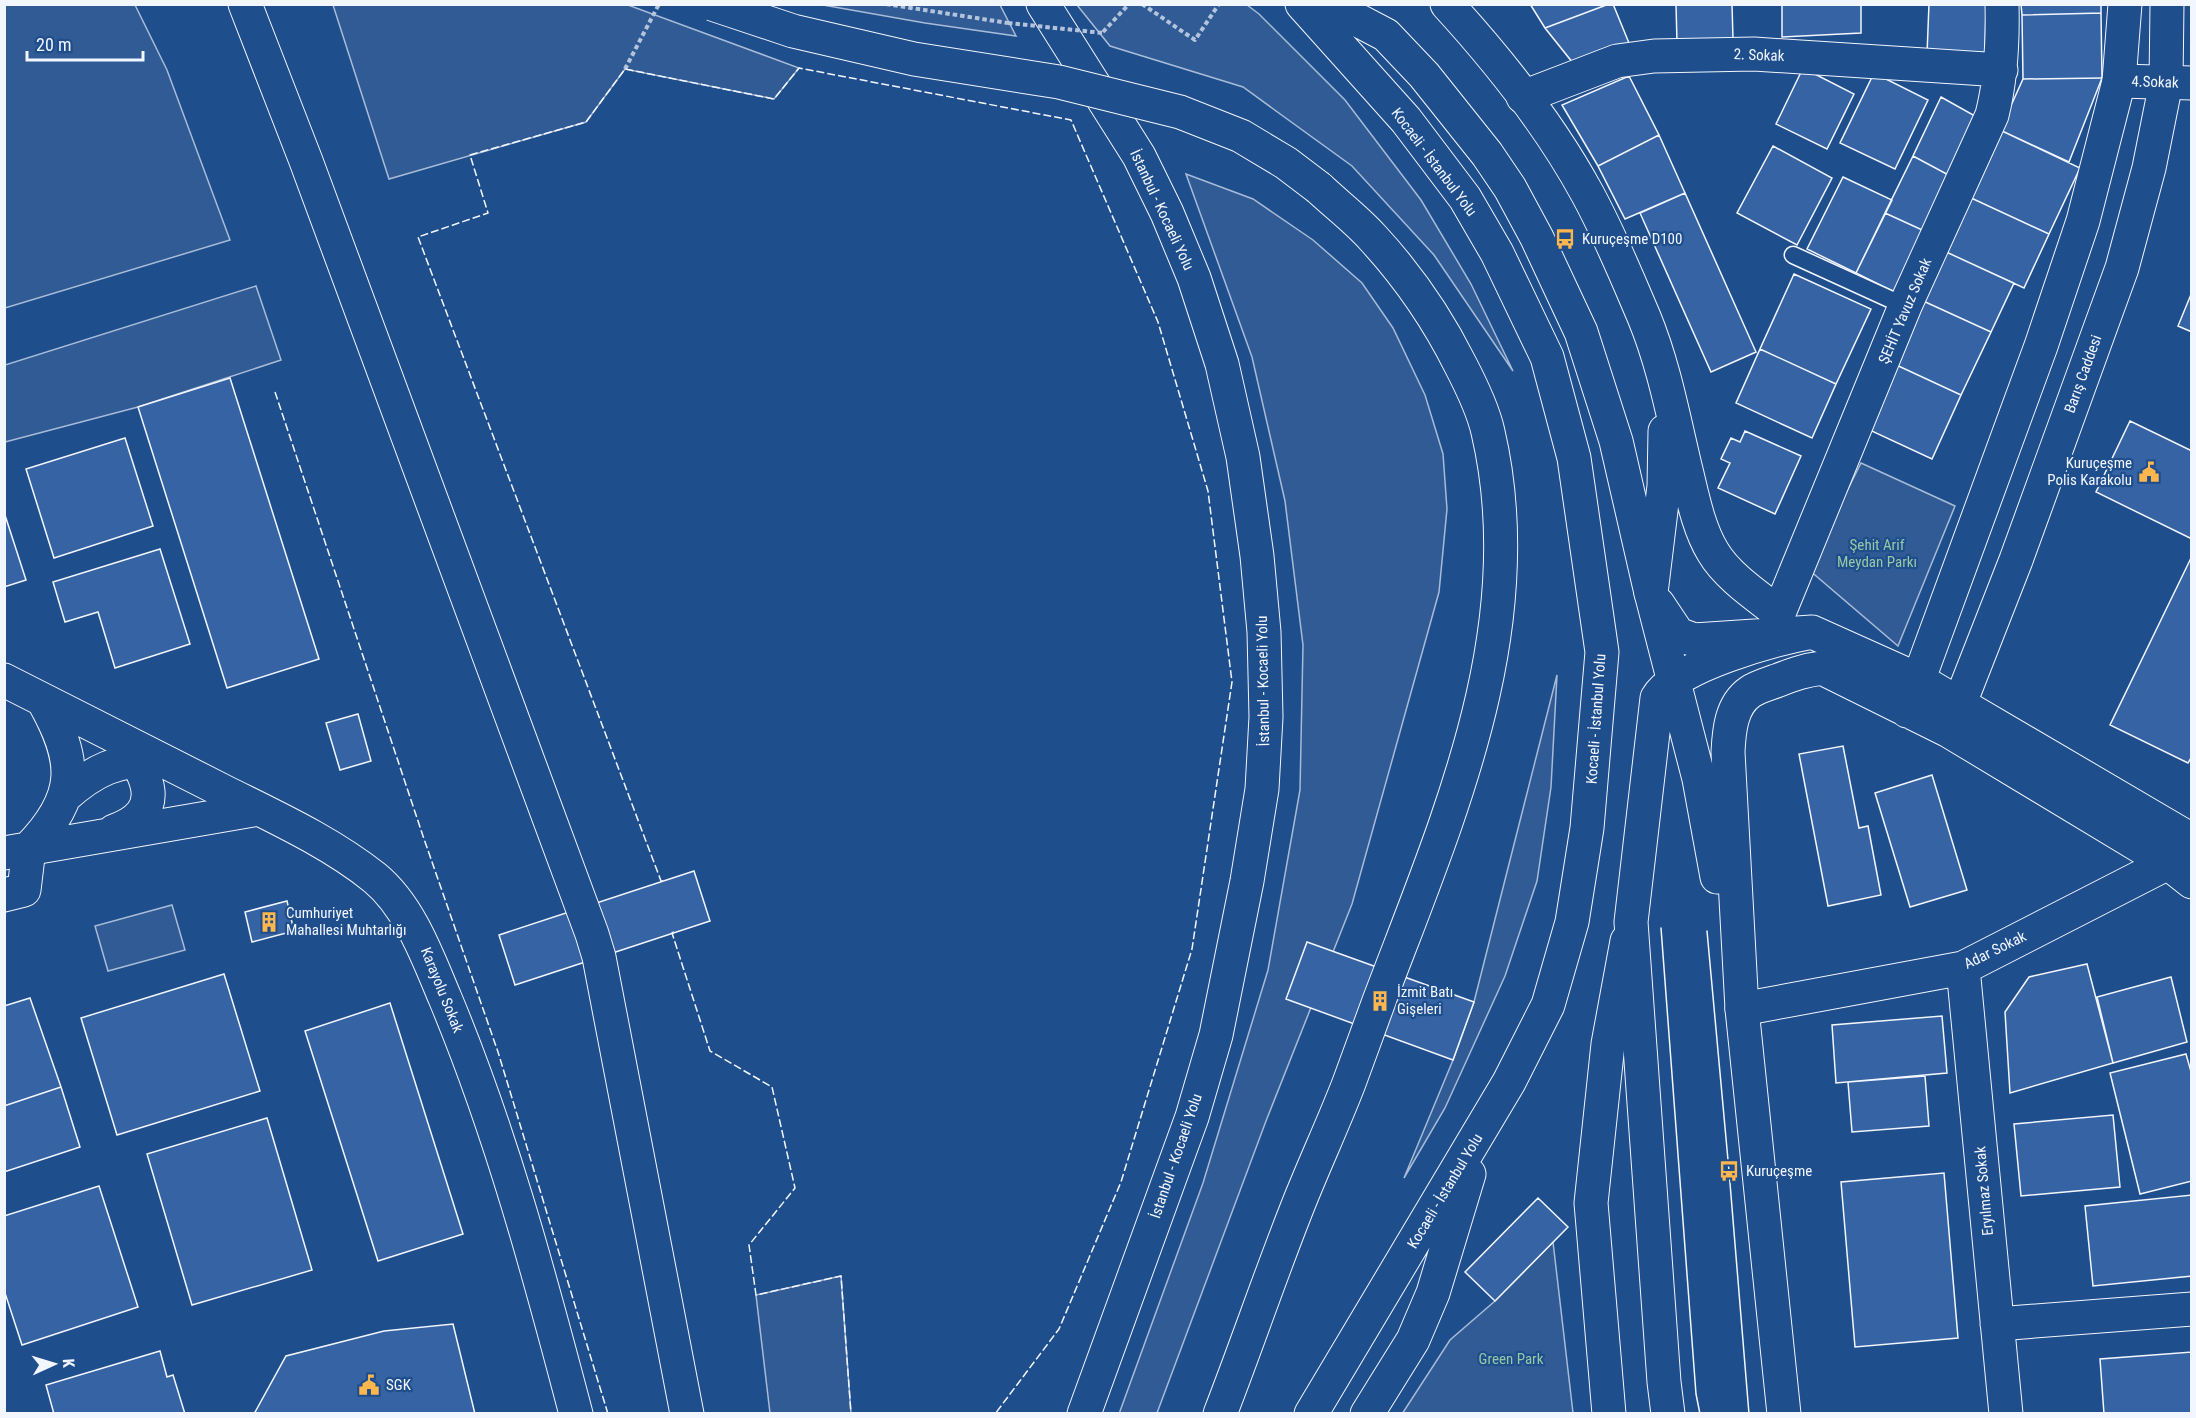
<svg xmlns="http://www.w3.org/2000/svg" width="2196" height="1418" font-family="'Roboto Condensed',sans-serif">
	<rect width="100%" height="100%" fill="#1f4e8c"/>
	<path fill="#305b95" stroke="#a8bbd7" stroke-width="1.5" d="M 4,5 L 135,5 L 167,70 L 230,240 L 5,308 Z
		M 333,5 L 628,5 L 799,68 L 774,99 L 625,69 L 586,122 L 389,179 Z
		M 823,5 L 1000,5 L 1016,36 L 925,23 Z
		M 1077,5 L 1247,5 L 1259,14 L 1345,100 L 1421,200 L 1471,284 L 1513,371 L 1434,255 L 1352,166 L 1243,87 L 1110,46 Z
		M 1186,174 L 1253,199 L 1313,240 L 1362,283 L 1393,328 L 1425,395 L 1443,454 L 1447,509 L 1439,592 L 1352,904 L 1266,1121 L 1157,1413 L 1119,1414 L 1203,1183 L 1268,970 L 1300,790 L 1303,645 L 1285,501 L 1252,357 Z
		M 256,286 L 281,360 L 138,407 L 5,442 L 5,365 Z
		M 1861,463 L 1955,506 L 1898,646 L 1808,569 Z
		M 1557,675 L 1551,787 L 1537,881 L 1505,976 L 1445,1108 L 1404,1178 L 1453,1060 L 1474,1002 Z
		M 172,905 L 185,950 L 108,971 L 95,926 Z
		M 1553,1242 L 1573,1413 L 1402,1414 L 1450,1340 L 1495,1301 Z
		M 841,1276 L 851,1413 L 770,1413 L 756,1295 Z"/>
	<path fill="#3563a3" stroke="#f2f6ff" stroke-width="1.5" d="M 1530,4 L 1609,4 L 1545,28 Z
		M 1609,4 L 1613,4 L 1629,43 L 1573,63 L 1545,28 Z
		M 1676,4 L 1732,4 L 1733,39 L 1677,43 Z
		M 1782,4 L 1861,4 L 1861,33 L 1782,37 Z
		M 1929,4 L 1986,4 L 1985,55 L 1927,54 Z
		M 2021,4 L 2101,4 L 2101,13 L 2022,15 Z
		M 2101,13 L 2102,78 L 2023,79 L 2022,15 Z
		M 1803,68 L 1854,94 L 1827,149 L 1776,124 Z
		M 1874,73 L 1928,100 L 1895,169 L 1840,143 Z
		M 1629,76 L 1659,135 L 1598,166 L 1562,105 Z
		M 2102,78 L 2069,162 L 2000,130 L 2023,79 Z
		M 1941,97 L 1984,121 L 1956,179 L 1913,156 Z
		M 2000,130 L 2080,168 L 2049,234 L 1969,197 Z
		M 1659,135 L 1685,193 L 1625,219 L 1598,166 Z
		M 1773,146 L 1832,178 L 1797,245 L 1737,213 Z
		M 1913,156 L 1956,179 L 1931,234 L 1885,213 Z
		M 1843,177 L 1892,200 L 1856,273 L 1807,249 Z
		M 1685,193 L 1756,352 L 1711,372 L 1640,213 Z
		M 1969,197 L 2049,234 L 2024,288 L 1944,251 Z
		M 1885,213 L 1931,234 L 1902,296 L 1856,273 Z
		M 1944,251 L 2014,283 L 1991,332 L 1921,300 Z
		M 1794,274 L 1871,309 L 1836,384 L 1760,349 Z
		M 2192,292 L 2192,332 L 2178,326 Z
		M 1921,300 L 1991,332 L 1961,395 L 1892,363 Z
		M 1760,349 L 1836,384 L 1812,438 L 1736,403 Z
		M 1892,363 L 1961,395 L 1932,459 L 1863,427 Z
		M 230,378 L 319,659 L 227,688 L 138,407 Z
		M 2130,421 L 2192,451 L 2192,539 L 2096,492 Z
		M 1745,431 L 1801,456 L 1775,514 L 1718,488 L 1730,463 L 1721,459 L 1731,438 L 1740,442 Z
		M 125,438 L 153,526 L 54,558 L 26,469 Z
		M 4,512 L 26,580 L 4,587 Z
		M 160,549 L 190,644 L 115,668 L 98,612 L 65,622 L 53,582 Z
		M 2192,556 L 2192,756 L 2188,763 L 2110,725 Z
		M 358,714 L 371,761 L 340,770 L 326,723 Z
		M 1843,746 L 1859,828 L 1868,826 L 1881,895 L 1828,906 L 1799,754 Z
		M 1932,775 L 1967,890 L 1910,907 L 1875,793 Z
		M 694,871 L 710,921 L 515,985 L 499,935 Z
		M 287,901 L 294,931 L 252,942 L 245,912 Z
		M 1307,942 L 1474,1002 L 1453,1060 L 1286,999 Z
		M 2087,964 L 2113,1063 L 2010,1093 L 2005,1012 L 2029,977 Z
		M 224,974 L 260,1091 L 117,1135 L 81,1018 Z
		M 2171,977 L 2187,1042 L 2113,1063 L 2097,997 Z
		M 30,998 L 61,1087 L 4,1106 L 4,1006 Z
		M 390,1003 L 463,1234 L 378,1261 L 305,1031 Z
		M 1942,1016 L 1947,1073 L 1836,1083 L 1832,1025 Z
		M 2186,1054 L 2192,1075 L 2192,1181 L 2140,1194 L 2110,1073 Z
		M 1925,1076 L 1929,1126 L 1852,1132 L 1848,1082 Z
		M 61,1087 L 80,1147 L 4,1172 L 4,1106 Z
		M 2113,1115 L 2120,1187 L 2021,1196 L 2014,1124 Z
		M 267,1118 L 312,1270 L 192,1305 L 147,1154 Z
		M 1944,1173 L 1958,1338 L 1855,1347 L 1841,1182 Z
		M 99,1186 L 138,1307 L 22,1345 L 4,1290 L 4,1216 Z
		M 2192,1195 L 2192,1276 L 2093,1286 L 2085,1206 Z
		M 1538,1198 L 1568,1227 L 1495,1301 L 1465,1272 Z
		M 453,1324 L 475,1414 L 254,1414 L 286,1356 L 384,1331 Z
		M 160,1351 L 167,1377 L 173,1375 L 185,1414 L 54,1414 L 46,1385 Z
		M 2192,1352 L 2192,1414 L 2104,1414 L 2100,1359 Z"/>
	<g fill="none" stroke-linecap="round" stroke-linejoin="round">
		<g stroke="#f2f6ff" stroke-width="19">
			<path id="service" d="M 1793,255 L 1905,306"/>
		</g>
		<g stroke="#f2f6ff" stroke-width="35">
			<path id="minor" d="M 2119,81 L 2192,83
				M 1523,97 L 1617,61 L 1654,56 L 1754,54 L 2001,70
				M 1779,613 L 1905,306 L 1992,115 C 2001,79 2003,42 2002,4
				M 4,895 L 24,890 L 29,848
				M 1963,968 L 2006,1414
				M 1742,1009 L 1963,968 L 2168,863 L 2180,840
				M 1997,1324 L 2192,1309
				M 1609,1414 L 1591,1203 L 1608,1044 L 1627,941"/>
		</g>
		<g stroke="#f2f6ff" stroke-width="35">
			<path id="secondary" d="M 1447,4 C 1500,62 1550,125 1587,193 C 1609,233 1626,275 1644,317 C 1665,368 1674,421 1687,474 C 1693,499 1699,529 1713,552 C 1727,576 1757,596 1779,613
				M 1665,431 L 1664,486 L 1651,593 L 1699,779 L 1717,877
				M 1658,604 L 1678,634 L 1694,640 L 1812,632 L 1919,680 L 2183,835 L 2192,843
				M 4,680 C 77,717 150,754 223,791 C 275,817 330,842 375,878 C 410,907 428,958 445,998 C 501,1132 539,1273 576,1414
				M 1907,711 L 2041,346 L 2083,221 L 2119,81 L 2125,4
				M 1949,731 L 2016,560 L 2122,268 L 2149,168 L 2166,83 L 2167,4
				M 65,796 C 94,770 118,759 157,760
				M 114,831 C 168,812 148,774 122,740
				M 29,848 C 80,796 77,760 43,700
				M 4,853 L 259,809
				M 1668,1414 L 1664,1382 L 1631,922 L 1657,698 C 1676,665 1776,639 1812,632
				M 1784,1414 L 1742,1009 L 1728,752 C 1729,731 1731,705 1750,692 C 1757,687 1768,684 1776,681 C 1792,675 1805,670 1822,668 L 1949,731 L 2168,863 L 2192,882"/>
		</g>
		<g stroke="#f2f6ff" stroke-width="35">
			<path id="trunk" d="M 1043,4 L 1139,156 L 1167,213 L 1194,278 L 1222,364 L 1243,457 L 1257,556 L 1264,632 L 1266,717 L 1262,789 L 1247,881 L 1216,1035 L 1192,1117 L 1084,1414
				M 1302,4 L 1406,120 L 1465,198 L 1497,253 L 1547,357 L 1574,458 L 1602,652 L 1587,828 L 1572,922 L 1548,1005 L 1509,1082 L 1311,1414
				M 1327,4 L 1386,35 L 1424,75 L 1487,154 L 1510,188 L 1537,238 L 1581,332 L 1616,441 L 1651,593
				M 1367,1414 L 1413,1340 L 1433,1293 L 1469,1174"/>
		</g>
		<g stroke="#f2f6ff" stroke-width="35">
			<path id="motorway" d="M 245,4 L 306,161 L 592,934 L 599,957 L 687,1414
				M 1220,1414 C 1246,1347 1269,1279 1295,1213 C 1312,1169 1332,1127 1349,1083 C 1359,1056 1369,1028 1379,1001 C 1447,821 1534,629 1488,432 C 1483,409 1471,385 1460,364 C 1437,318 1408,276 1373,238 C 1357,220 1337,205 1319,188"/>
		</g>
		<path stroke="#b3c4dc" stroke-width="4" stroke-dasharray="4.5 3" stroke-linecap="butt" d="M 886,4 L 1008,23
			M 1142,4 L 1195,40 L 1219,4
			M 1103,32 L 1129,4
			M 625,69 L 659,4"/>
		<use href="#service" stroke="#1f4e8c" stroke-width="16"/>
		<use href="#minor" stroke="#1f4e8c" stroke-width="33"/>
		<use href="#secondary" stroke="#1f4e8c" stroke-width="33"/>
		<use href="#trunk" stroke="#1f4e8c" stroke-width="33"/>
		<use href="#motorway" stroke="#1f4e8c" stroke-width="33"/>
		<path stroke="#f2f6ff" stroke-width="1.5" d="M 1661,928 L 1696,1394 L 1700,1414
			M 1707,931 L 1729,1171 L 1749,1414"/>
		<g stroke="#f2f6ff" stroke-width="35" stroke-linecap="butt">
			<path id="motorway-bridge" d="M 712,4 L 793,31 L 914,59 L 1059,82 L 1180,112 L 1241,136 L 1286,163 L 1319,188"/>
		</g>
		<path stroke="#b3c4dc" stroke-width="4" stroke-dasharray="4.5 3" stroke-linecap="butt" d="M 1008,23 L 1103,33"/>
		<use href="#motorway-bridge" stroke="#1f4e8c" stroke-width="33"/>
		<path stroke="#f2f6ff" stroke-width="1.5" stroke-dasharray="8 3" stroke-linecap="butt" d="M 275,392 L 423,836 L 498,1052 L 608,1414
			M 663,881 L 661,881 L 418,237 L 488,213 L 470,155 L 586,122 L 625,69 L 774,99 L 799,68 L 1071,120 L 1158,322 L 1208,491 L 1232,682 L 1192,949 L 1121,1182 L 1059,1329 L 995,1414
			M 674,932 L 672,933 L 710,1051 L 772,1087 L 795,1188 L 749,1245 L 756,1295 L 841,1276 L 851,1414"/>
	</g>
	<defs>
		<g id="bus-bare" transform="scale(1.62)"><path d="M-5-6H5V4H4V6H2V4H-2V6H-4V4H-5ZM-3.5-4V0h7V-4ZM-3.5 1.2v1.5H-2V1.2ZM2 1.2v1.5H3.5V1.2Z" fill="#ffb74d" stroke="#1f4e8c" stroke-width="2.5" paint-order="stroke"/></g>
		<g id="civic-bare" transform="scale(1.62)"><path d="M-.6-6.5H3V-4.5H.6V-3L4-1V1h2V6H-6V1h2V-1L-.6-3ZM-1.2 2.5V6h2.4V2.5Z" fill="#ffb74d" stroke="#1f4e8c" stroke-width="2.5" paint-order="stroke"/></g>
		<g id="building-bare" transform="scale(1.62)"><path d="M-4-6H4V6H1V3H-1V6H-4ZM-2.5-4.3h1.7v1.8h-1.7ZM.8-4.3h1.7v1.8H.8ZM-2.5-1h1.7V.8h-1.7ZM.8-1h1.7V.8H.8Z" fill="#ffb74d" stroke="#1f4e8c" stroke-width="2.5" paint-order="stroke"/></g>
	</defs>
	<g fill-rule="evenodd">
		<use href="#bus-bare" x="1565" y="239"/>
		<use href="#civic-bare" x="2149" y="472"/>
		<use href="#building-bare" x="269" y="922"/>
		<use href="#building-bare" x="1380" y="1001"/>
		<use href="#bus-bare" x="1729" y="1171"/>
		<use href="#civic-bare" x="369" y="1385"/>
	</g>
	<g text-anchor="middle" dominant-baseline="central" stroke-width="4.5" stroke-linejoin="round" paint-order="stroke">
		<g font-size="15" fill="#f2f6ff" stroke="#1f4e8c">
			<text transform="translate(1759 55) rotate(2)">2. Sokak</text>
			<text transform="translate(2155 82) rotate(2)">4.Sokak</text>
			<text transform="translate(1434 162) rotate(53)">Kocaeli - İstanbul Yolu</text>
			<text transform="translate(1162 210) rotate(65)">İstanbul - Kocaeli Yolu</text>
			<text transform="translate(1905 311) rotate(-67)">ŞEHİT Yavuz Sokak</text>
			<text transform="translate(2083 374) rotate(-70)">Barış Caddesi</text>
			<text transform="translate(1263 681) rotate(-91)">İstanbul - Kocaeli Yolu</text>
			<text transform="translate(1596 719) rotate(-86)">Kocaeli - İstanbul Yolu</text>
			<text transform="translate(1995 950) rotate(-26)">Adar Sokak</text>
			<text transform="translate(442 990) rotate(68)">Karayolu Sokak</text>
			<text transform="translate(1176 1156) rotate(-71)">İstanbul - Kocaeli Yolu</text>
			<text transform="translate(1445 1191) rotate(-59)">Kocaeli - İstanbul Yolu</text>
			<text transform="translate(1984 1191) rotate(-95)">Eryılmaz Sokak</text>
		</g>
		<g font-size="15" fill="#f2f6ff" stroke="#1f4e8c" text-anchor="start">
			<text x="1582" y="239">Kuruçeşme D100</text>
			<text x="2132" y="463" text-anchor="end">Kuruçeşme<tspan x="2132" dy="17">Polis Karakolu</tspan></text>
			<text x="286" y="913">Cumhuriyet<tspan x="286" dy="17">Mahallesi Muhtarlığı</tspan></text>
			<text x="1397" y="992">İzmit Batı<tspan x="1397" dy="17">Gişeleri</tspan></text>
			<text x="1746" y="1171">Kuruçeşme</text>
			<text x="386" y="1385">SGK</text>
		</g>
		<g font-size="15" fill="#97c8a6" stroke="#1f4e8c">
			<text x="1877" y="545">Şehit Arif<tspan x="1877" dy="17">Meydan Parkı</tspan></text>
			<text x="1511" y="1359">Green Park</text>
		</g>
	</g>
	<rect width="2196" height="1418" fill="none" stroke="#f2f6ff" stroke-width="12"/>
	<g transform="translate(54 1364) rotate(86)" stroke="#1f4e8c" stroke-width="4.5" paint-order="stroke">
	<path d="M0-4.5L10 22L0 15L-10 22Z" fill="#f2f6ff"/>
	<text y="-9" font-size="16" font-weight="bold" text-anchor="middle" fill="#f2f6ff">K</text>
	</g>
	<path d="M27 51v9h116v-9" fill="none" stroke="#f2f6ff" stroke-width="3"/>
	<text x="36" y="51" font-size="18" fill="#f2f6ff" stroke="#1f4e8c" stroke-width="4.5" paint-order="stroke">20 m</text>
</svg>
